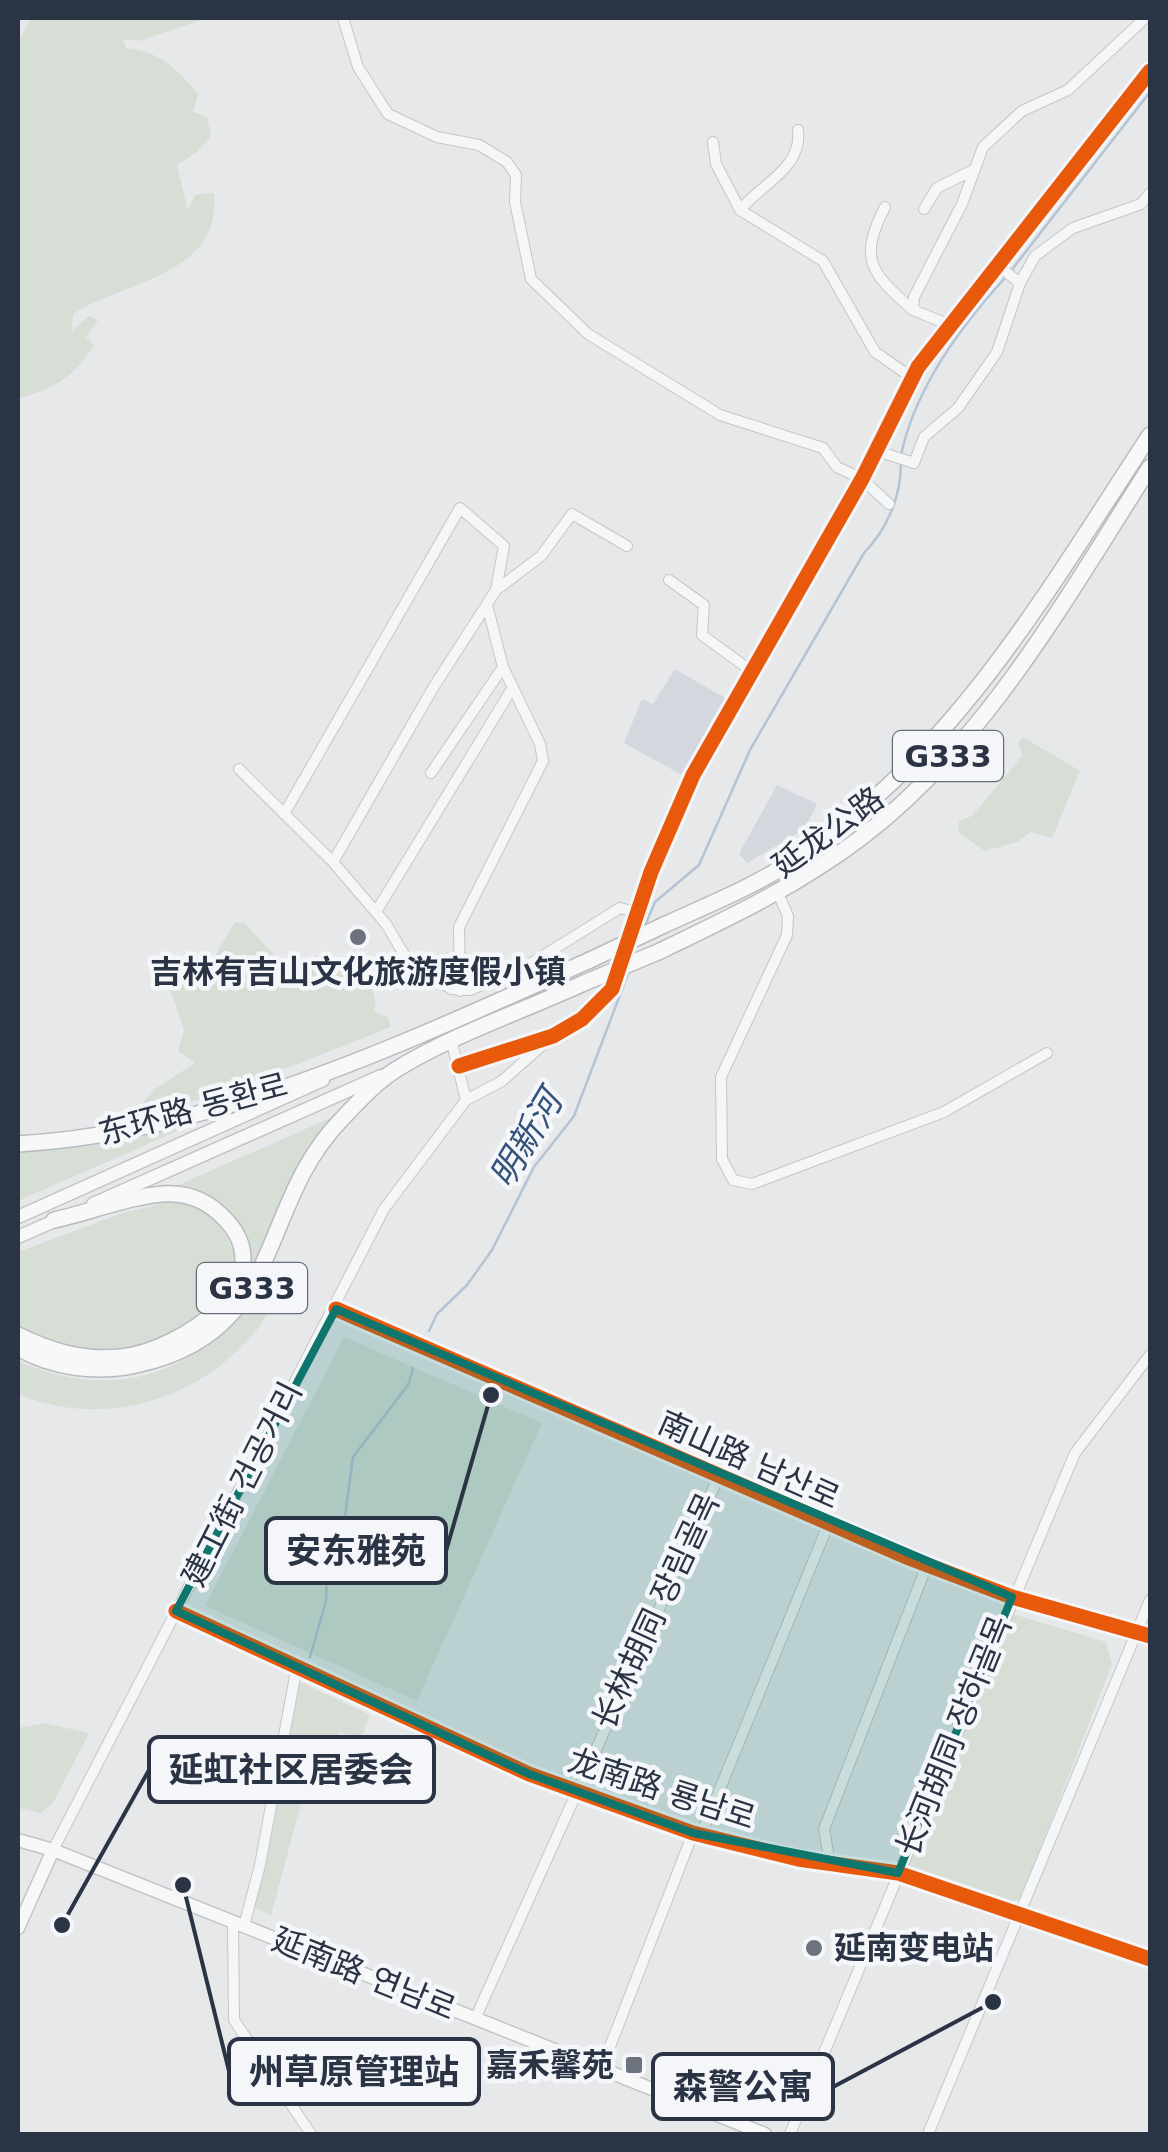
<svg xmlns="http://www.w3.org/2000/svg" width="1168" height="2152" font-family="'DejaVu Sans','Noto Sans SC','Noto Sans KR',sans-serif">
	<rect width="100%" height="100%" fill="#e6e8ea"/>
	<path fill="#d4d7dd" d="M 675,669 L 725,698 L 684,776 L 624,743 L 642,699 L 653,704 Z
		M 777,785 L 817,804 L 805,829 L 747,863 L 739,854 Z"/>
	<path fill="#d6ded6" d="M 31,18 L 208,18 L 138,41 L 123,39 L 126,48 C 160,51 177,69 198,94 L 193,112 L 207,117 L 211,136 L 197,152 L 177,165 L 188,210 L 195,195 L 214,193 C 222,275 127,280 73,314 L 72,331 L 89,316 L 98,320 L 86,337 L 94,345 C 77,375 51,391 18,398 L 18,42 Z
		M 1023,737 L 1080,771 L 1052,838 L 1031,832 L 1017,842 L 985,851 L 958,832 L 959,821 L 972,816 L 1023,755 L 1018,743 Z
		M 235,922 L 244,923 L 283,964 L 303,969 L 315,956 C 341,960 383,979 374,1012 L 387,1016 L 391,1027 L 221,1094 L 129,1117 L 155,1089 L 195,1063 L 178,1051 L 184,1030 L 163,969 L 209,969 L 228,975 L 216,954 Z
		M 236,1110 L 193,1124 L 18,1201 L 18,1151 L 130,1138 Z
		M 335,1116 L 317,1139 L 251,1281 L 245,1280 L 241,1235 L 174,1187 Z
		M 175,1200 L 215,1215 L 235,1253 C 230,1322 147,1359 84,1351 C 62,1349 39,1337 18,1331 L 18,1252 L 120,1214 Z
		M 267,1279 L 273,1284 C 273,1314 260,1328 239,1349 C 181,1406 94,1426 18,1394 L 18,1361 C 121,1406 207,1370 267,1279 Z
		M 344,1337 L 542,1423 L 417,1701 L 205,1606 Z
		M 1013,1614 L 1106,1642 L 1112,1664 L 1021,1898 L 1005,1906 L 911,1873 L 906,1860 Z
		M 298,1681 L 370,1715 L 360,1741 L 340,1732 L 329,1757 L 319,1756 L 312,1763 L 271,1915 L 253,1907 L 268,1854 Z
		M 44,1723 L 89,1733 L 53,1803 L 41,1813 L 18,1808 L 18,1728 Z"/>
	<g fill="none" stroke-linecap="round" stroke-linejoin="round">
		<path stroke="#b4c4d5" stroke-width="2.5" d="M 1010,272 L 1150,92
			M 901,455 C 915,389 960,327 1005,278
			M 644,928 L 655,902 L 699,865 L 750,750 L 864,553 C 888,528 901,496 901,463
			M 429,1331 L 437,1314 L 467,1285 L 492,1250 L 534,1167 L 574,1116 L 628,974
			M 310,1657 L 326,1601 L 327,1570 L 344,1524 L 353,1457 L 408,1385 L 413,1368"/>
		<g stroke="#c4c6c8" stroke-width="12">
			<path id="minor" d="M 343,18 L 358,67 L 388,114 L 437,137 L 479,145 L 507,162 L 516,175 L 515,202 L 531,279 L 588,334 L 720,415 L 823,448 L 837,467 L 862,479 L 889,504
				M 713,142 L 716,164 L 740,210 L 823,261 L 875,352 L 911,377
				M 885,207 C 858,260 871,273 913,310
				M 924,209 L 937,188 L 973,170
				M 740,210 C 760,185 803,168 798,130
				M 997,265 L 1020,283
				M 950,325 L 913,310 L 914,297 L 962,204 L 983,147 L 1022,111 L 1068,90 L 1143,20
				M 874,450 L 914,463 L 924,437 L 958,408 L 997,352 L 1020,283 L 1035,256 L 1073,228 L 1141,204 L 1150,193
				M 669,580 L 704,605 L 702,635 L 750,670
				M 239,769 L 333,862 L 386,924 L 405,956 L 451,989 L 470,990 L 525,967 L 620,908 L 636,912
				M 431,773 L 503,667
				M 284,814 L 460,508 L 504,546 L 496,590
				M 333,862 L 433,688 L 496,590 L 541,556 L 572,514 L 627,546
				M 778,893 L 788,916 L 787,935 L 721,1077 L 722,1159 L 733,1180 L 752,1184 L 944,1112 L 1047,1053
				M 376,912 L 513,687
				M 460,991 L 459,927 L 543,761 L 540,744 L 503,667 L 487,605
				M 452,1043 L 466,1100
				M 459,1066 L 553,1036 L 582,1019 L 612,989 L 651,872 L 693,775 L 862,479 L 918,367 L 1150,71
				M 336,1309 L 909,1558 L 1012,1597 L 1150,1636
				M 176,1611 L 529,1774 L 693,1833 L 798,1859 L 898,1873 L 1150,1959
				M 701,1835 L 828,1525
				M 53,1850 L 384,1209 L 466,1100 L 502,1081 L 547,1041
				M 830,1864 L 824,1829 L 927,1565
				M 233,1921 L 234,2020 L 311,2134
				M 244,1926 L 260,1865 L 297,1666
				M 475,2019 L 718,1478
				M 602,2067 L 693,1833
				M 790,2134 L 1075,1453 L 1150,1355
				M 928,2134 L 1150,1600"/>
		</g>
		<g stroke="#c2c5c8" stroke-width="15">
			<path id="major" d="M 93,1204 L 381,1076
				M 18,1217 L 323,1080
				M 18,1237 L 61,1218
				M 18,1840 L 53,1850 L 765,2134
				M 18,1928 L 53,1850"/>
		</g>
		<g stroke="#b8bbbf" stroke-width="18">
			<path id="highway" d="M 664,925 C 710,904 757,885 799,857 C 956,753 1049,588 1150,435
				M 658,952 C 729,918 799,885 862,837 C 987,742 1067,596 1150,467
				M 18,1144 C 220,1132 406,1042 588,961
				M 18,1335 C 51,1351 83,1361 121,1357 C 179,1351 289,1280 222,1216 C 209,1203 193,1195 174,1194 C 141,1192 88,1213 54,1220
				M 18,1348 C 53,1368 96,1374 136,1365 C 287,1333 256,1207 341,1120 C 357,1103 377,1081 397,1069 C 454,1034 523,1011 584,983"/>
		</g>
		<use href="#minor" stroke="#f5f6f7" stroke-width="10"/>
		<use href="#major" stroke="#f8f8f8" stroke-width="12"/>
		<use href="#highway" stroke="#f8f8f8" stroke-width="15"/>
		<g stroke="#b8bbbf" stroke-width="18" stroke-linecap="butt">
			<path id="highway-bridge" d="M 588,961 L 664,925
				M 584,983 L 658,952"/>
		</g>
		<use href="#highway-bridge" stroke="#f8f8f8" stroke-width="15"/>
		<g stroke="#f4f6f9" stroke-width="21">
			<path id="cycleway" d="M 459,1066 L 553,1036 L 582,1019 L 612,989 L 651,872 L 693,775 L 862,479 L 918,367 L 1150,71
				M 336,1309 L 909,1558 L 1012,1597 L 1150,1636
				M 176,1611 L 529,1774 L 693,1833 L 798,1859 L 898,1873 L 1150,1959"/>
		</g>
		<use href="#cycleway" stroke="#e8590c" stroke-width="15"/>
	</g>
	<path fill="#0f766e" fill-opacity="0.2" stroke="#0f766e" stroke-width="8" stroke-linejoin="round" d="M 336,1309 L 1012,1597 L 898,1873 L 693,1833 L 529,1774 L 176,1611 Z"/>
	<g fill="#6c737f" stroke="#f4f6f9" stroke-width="4">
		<circle cx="358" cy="937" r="10"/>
		<circle cx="814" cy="1948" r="10"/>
		<rect x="624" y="2055" width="20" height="20" rx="5"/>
	</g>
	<g text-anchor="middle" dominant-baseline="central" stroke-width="9" stroke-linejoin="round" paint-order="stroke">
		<g fill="#f4f6f9" stroke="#676e7b" stroke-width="2.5">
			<rect x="893" y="731" width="110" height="50" rx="8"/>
			<rect x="197" y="1263" width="110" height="50" rx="8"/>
		</g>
		<g font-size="30" font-weight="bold" fill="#2b3445">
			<text x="948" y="756">G333</text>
			<text x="252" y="1288">G333</text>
		</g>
		<g font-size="32" fill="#2b3445" stroke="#f4f6f9">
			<text transform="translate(828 832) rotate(-36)">延龙公路</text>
			<text transform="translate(193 1109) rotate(-15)">东环路 동환로</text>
			<text transform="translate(749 1460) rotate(24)">南山路 남산로</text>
			<text transform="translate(242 1484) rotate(-63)">建工街 건공거리</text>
			<text transform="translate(656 1611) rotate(-65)">长林胡同 장림골목</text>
			<text transform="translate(954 1736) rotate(-68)">长河胡同 장하골목</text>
			<text transform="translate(662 1789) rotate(18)">龙南路 룡남로</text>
			<text transform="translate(364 1974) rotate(22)">延南路 연남로</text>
		</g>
		<g font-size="32" font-weight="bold" fill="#2b3445" stroke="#f4f6f9">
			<text x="358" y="972">吉林有吉山文化旅游度假小镇</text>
			<text x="834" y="1948" text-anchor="start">延南变电站</text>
			<text x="614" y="2065" text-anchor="end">嘉禾馨苑</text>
		</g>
		<g font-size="35" font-style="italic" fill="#34527a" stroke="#f4f6f9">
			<text transform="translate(526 1139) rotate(-59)">明新河</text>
		</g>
	</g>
	<path fill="none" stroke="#2b3445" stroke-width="4" d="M491 1395L446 1551M62 1925L149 1770M183 1885L229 2071M993 2002L833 2087"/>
	<g fill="#2b3445" stroke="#f4f6f9" stroke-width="4">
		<circle cx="491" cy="1395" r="10"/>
		<circle cx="62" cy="1925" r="10"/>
		<circle cx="183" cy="1885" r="10"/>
		<circle cx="993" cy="2002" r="10"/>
	</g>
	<g fill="#f4f6f9" stroke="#2b3445" stroke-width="4">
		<rect x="266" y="1518" width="180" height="65" rx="10"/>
		<rect x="149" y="1737" width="285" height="65" rx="10"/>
		<rect x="229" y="2039" width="250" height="65" rx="10"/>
		<rect x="653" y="2054" width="180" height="65" rx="10"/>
	</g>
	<g font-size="35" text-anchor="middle" font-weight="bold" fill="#2b3445">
		<text x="356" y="1563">安东雅苑</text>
		<text x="291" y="1782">延虹社区居委会</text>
		<text x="354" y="2084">州草原管理站</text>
		<text x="743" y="2099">森警公寓</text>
	</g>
	<rect width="1168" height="2152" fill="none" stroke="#2b3445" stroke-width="40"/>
</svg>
